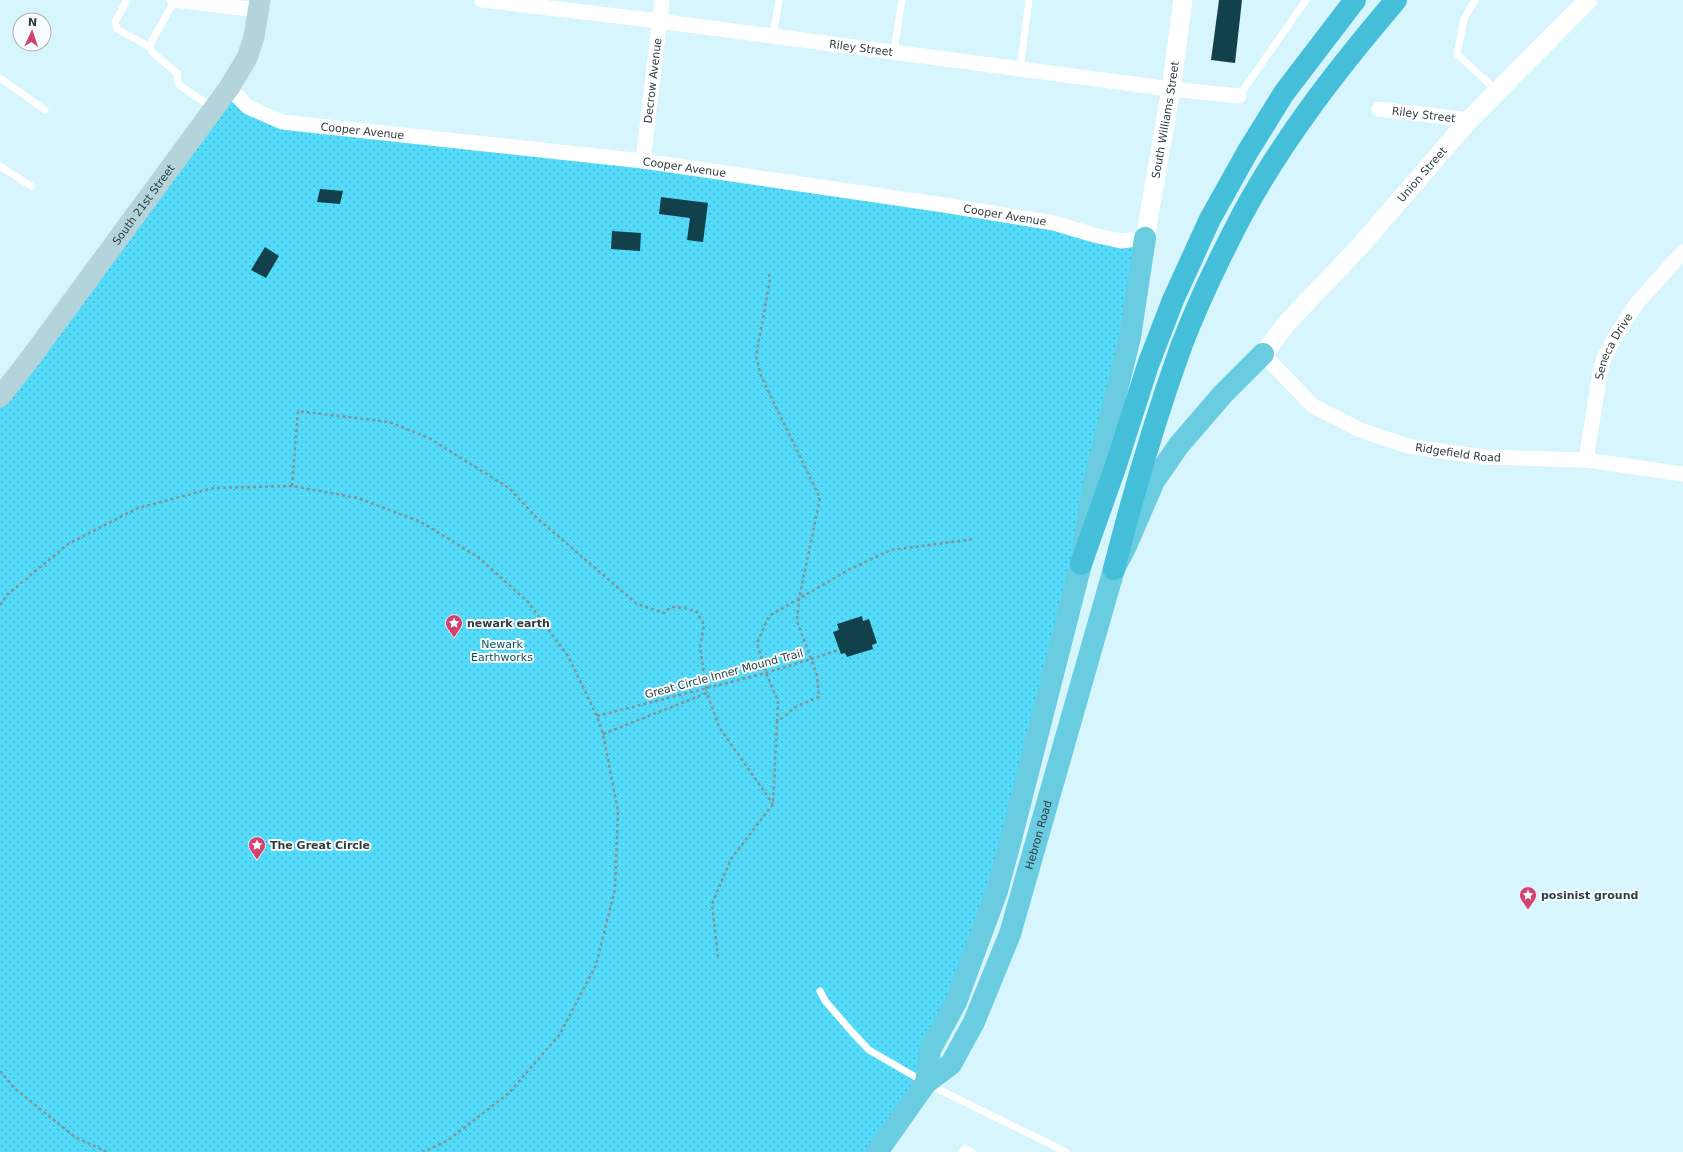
<svg xmlns="http://www.w3.org/2000/svg" width="1683" height="1152" font-family="'DejaVu Sans',sans-serif">
	<defs>
		<pattern id="grass-dots" width="8" height="8" patternUnits="userSpaceOnUse"><rect width="8" height="8" fill="#54dbf9"/><path d="M2 2h.1M6 6h.1" fill="none" stroke="#46b3cb" stroke-width="1.8" stroke-linecap="round"/></pattern>
	</defs>
	<rect width="100%" height="100%" fill="#d6f5fc"/>
	<path fill="url(#grass-dots)" d="M 229,88 L 263,113 L 643,161 L 1145,238 L 997,891 L 926,1083 L 877,1152 L 0,1152 L 0,399 Z"/>
	<path fill="#13414b" d="M 1219,0 L 1242,0 L 1235,63 L 1211,60 Z
		M 320,189 L 343,191 L 340,204 L 317,202 Z
		M 661,197 L 708,203 L 703,242 L 687,240 L 690,218 L 659,214 Z
		M 612,231 L 641,233 L 640,251 L 611,249 Z
		M 265,247 L 279,256 L 266,278 L 251,270 Z
		M 862,616 L 863,621 L 869,619 L 877,643 L 872,645 L 873,649 L 847,657 L 845,653 L 841,654 L 833,632 L 839,630 L 837,624 Z"/>
	<g fill="none" stroke-linecap="round" stroke-linejoin="round">
		<path stroke="#7f9499" stroke-width="2.5" stroke-dasharray="3 3" stroke-linecap="butt" d="M 292,486 L 298,411 L 389,422 L 429,438 L 509,488 L 537,518 L 637,604 L 664,613 L 671,607 L 685,608 L 697,612 L 704,625 L 700,647 L 707,693
			M 0,605 L 8,594 L 68,544 L 138,508 L 214,488 L 292,486 L 358,498 L 421,522 L 478,557 L 528,602 L 568,656 L 597,716 L 603,734 L 618,811 L 615,889 L 596,965 L 560,1034 L 509,1093 L 447,1141 L 423,1152
			M 597,716 L 766,673 L 811,659 L 797,621 L 799,599 L 820,498 L 761,376 L 756,356 L 770,280 L 769,274
			M 777,722 L 778,701 L 766,673 L 757,643 L 769,616 L 850,569 L 891,550 L 975,539
			M 603,734 L 707,693 L 719,727 L 773,804
			M 718,957 L 712,904 L 731,859 L 773,804 L 777,722 L 797,706 L 819,697 L 817,675 L 811,659 L 839,650
			M 0,1071 L 14,1088 L 75,1137 L 107,1152"/>
		<path stroke="#fff" stroke-width="7" d="M 127,0 L 115,22 L 117,29 L 150,47
			M 175,0 L 152,41 L 150,47 L 153,53 L 178,74 L 177,80 L 179,85 L 212,107
			M 1475,0 L 1464,19 L 1457,54 L 1497,91
			M 773,36 L 779,0
			M 894,51 L 902,0
			M 1020,69 L 1029,0
			M 0,78 L 45,110
			M 1239,96 L 1306,0
			M 0,166 L 31,186
			M 820,991 L 826,1002 L 852,1032 L 869,1050 L 926,1083 L 1066,1152
			M 962,1152 L 965,1148 L 972,1152"/>
		<g stroke="#fff" stroke-width="15">
			<path d="M 174,0 L 258,10"/>
			<path id="s1" d="M 482,0 L 659,21 L 1171,89 L 1239,96"/>
			<path id="s2" d="M 229,88 L 248,107 L 282,122 L 643,161 L 944,205 L 1054,223 L 1094,235 L 1121,241 L 1145,238"/>
			<path id="s3" d="M 1379,109 L 1469,120"/>
			<path id="s4" d="M 643,161 L 662,0"/>
			<path id="s5" d="M 1263,354 L 1313,406 L 1360,430 L 1408,446 L 1483,457 L 1586,460 L 1683,474"/>
			<path id="s6" d="M 1586,460 L 1600,373 L 1604,358 L 1616,335 L 1637,303 L 1683,252"/>
		</g>
		<g stroke="#fff" stroke-width="19">
			<path id="s7" d="M 1145,238 L 1171,89 L 1183,0"/>
			<path id="s8" d="M 1263,354 L 1287,323 L 1361,245 L 1469,120 L 1588,0"/>
		</g>
		<path stroke="#b3d4db" stroke-width="21" id="s9" d="M 0,397 L 26,364 L 229,88 L 247,58 L 254,37 L 260,0"/>
		<g stroke="#6acce0" stroke-width="22">
			<path d="M 926,1083 L 930,1050 L 956,1002 L 997,891 L 1011,839 L 1081,564 L 1093,486 L 1130,337 L 1145,238"/>
			<path id="s10" d="M 877,1152 L 926,1083 L 951,1064 L 974,1022 L 1010,934 L 1114,569 L 1126,546 L 1154,481 L 1179,445 L 1223,394 L 1263,354"/>
		</g>
		<path stroke="#45bfd9" stroke-width="22" d="M 1081,564 L 1116,465 L 1148,365 L 1173,300 L 1210,219 L 1248,151 L 1284,93 L 1355,0
			M 1114,569 C 1133,494 1155,419 1181,347 C 1198,302 1220,257 1242,215 C 1284,137 1339,67 1396,0"/>
	</g>
	<defs>
		<g id="sight-pin" transform="scale(0.9)"><path d="M0 17L-7.5 6A9.5 9.5 0 1 1 7.5 6Z" fill="#d04371" stroke="#f7fdfe"/><path d="M0-6L1.8-2.2L6-1.7L2.9 1.2L3.7 5.4L0 3.3L-3.7 5.4L-2.9 1.2L-6-1.7L-1.8-2.2Z" fill="#fff"/></g>
	</defs>
	<g fill-rule="evenodd">
		<use href="#sight-pin" x="454" y="623"/>
		<use href="#sight-pin" x="257" y="845"/>
		<use href="#sight-pin" x="1528" y="895"/>
	</g>
	<g text-anchor="middle" dominant-baseline="central" stroke-width="4" stroke-linejoin="round" paint-order="stroke">
		<g font-size="11" fill="#303c3f" stroke="#f7fdfe">
			<text stroke="none"><textPath href="#s1" startOffset="382">Riley Street</textPath></text>
			<text stroke="none"><textPath href="#s4" startOffset="81">Decrow Avenue</textPath></text>
			<text stroke="none"><textPath href="#s3" startOffset="45">Riley Street</textPath></text>
			<text stroke="none"><textPath href="#s7" startOffset="120">South Williams Street</textPath></text>
			<text stroke="none"><textPath href="#s2" startOffset="145">Cooper Avenue</textPath></text>
			<text stroke="none"><textPath href="#s2" startOffset="469">Cooper Avenue</textPath></text>
			<text stroke="none"><textPath href="#s8" startOffset="240">Union Street</textPath></text>
			<text stroke="none"><textPath href="#s9" startOffset="240">South 21st Street</textPath></text>
			<text stroke="none"><textPath href="#s2" startOffset="793">Cooper Avenue</textPath></text>
			<text stroke="none"><textPath href="#s6" startOffset="118">Seneca Drive</textPath></text>
			<text stroke="none"><textPath href="#s5" startOffset="226">Ridgefield Road</textPath></text>
			<text transform="translate(724 674) rotate(-15)">Great Circle Inner Mound Trail</text>
			<text stroke="none"><textPath href="#s10" startOffset="362">Hebron Road</textPath></text>
		</g>
		<g font-size="11" font-weight="bold" fill="#303c3f" stroke="#f7fdfe" text-anchor="start">
			<text x="467" y="623">newark earth</text>
			<text x="270" y="845">The Great Circle</text>
			<text x="1541" y="895">posinist ground</text>
		</g>
		<g font-size="11" fill="#14525f" stroke="#f7fdfe">
			<text x="502" y="644">Newark<tspan x="502" dy="13">Earthworks</tspan></text>
		</g>
	</g>
	<g transform="translate(32 32) rotate(3)"><circle r="19" fill="#f7fdfe" stroke="#a7b0b2"/>
	<path d="M0-3L7 15L0 10L-7 15Z" fill="#d04371"/>
	<text y="-6" font-size="11" font-weight="bold" text-anchor="middle" fill="#303c3f">N</text>
	</g>
</svg>
